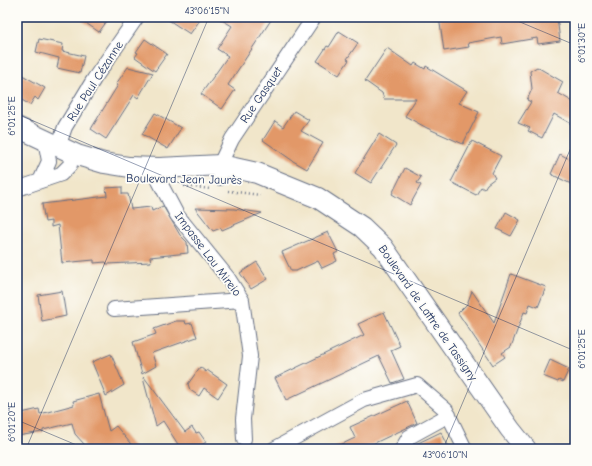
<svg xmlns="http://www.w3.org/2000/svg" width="592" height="466" font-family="'Comic Neue',sans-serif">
	<rect width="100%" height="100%" fill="#fdfcf7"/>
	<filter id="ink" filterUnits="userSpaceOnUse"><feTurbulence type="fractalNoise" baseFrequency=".025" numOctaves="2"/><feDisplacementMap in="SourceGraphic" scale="8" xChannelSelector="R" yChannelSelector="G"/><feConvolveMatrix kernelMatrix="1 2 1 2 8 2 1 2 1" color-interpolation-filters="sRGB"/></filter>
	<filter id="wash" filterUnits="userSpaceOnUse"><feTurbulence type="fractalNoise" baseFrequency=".012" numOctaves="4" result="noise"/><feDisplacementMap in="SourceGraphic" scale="16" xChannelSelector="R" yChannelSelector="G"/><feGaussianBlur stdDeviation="0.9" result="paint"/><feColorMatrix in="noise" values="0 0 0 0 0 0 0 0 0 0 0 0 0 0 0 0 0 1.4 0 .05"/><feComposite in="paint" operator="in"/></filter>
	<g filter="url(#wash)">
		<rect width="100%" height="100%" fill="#f1e6ca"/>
		<g id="blocks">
			<path fill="#e29868" d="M 77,17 L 110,17 L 99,32 Z
				M 164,17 L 202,17 L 190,34 Z
				M 217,17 L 273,17 L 228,85 L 235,90 L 222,109 L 201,94 L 228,56 L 217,49 L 232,26 Z
				M 439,17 L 557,17 L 560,41 L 538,44 L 537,38 L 502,44 L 501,37 L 468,43 L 469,47 L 444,51 Z
				M 339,31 L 358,43 L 347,59 L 349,60 L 339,75 L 317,61 L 327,46 L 329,47 Z
				M 39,39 L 63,44 L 62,51 L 84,56 L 80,73 L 57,68 L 59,58 L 36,52 Z
				M 145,39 L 167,54 L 155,71 L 135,57 L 138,53 L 136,52 Z
				M 387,48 L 413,66 L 415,63 L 425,69 L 426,66 L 467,91 L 459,103 L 479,112 L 463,144 L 427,128 L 405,116 L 416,99 L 384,99 L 382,93 L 365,81 Z
				M 128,67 L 153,73 L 138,98 L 134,95 L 106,139 L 91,129 L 118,85 L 116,84 Z
				M 537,67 L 563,82 L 558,93 L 575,103 L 575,126 L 554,114 L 542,138 L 528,131 L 530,128 L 518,123 L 531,102 L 527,100 L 532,89 L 530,71 Z
				M 17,72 L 45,88 L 38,100 L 35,97 L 30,105 L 17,97 Z
				M 294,111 L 309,120 L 301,131 L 323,143 L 307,169 L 293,161 L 263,140 L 275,121 L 283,127 Z
				M 155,113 L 181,128 L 168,149 L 142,134 Z
				M 379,134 L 396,145 L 371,183 L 355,173 Z
				M 472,141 L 501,156 L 492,173 L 495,178 L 487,184 L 484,189 L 481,187 L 476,195 L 451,182 Z
				M 560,154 L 575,162 L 575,186 L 551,174 Z
				M 405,168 L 421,177 L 417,183 L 421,185 L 410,205 L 392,194 Z
				M 122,187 L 122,194 L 128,194 L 131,209 L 151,207 L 152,211 L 163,206 L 180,235 L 187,242 L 188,253 L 150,257 L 151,262 L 107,264 L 106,262 L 94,263 L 94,260 L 62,263 L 58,225 L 51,227 L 51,221 L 45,222 L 42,204 L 107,196 L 106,188 Z
				M 195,208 L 234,209 L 262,213 L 222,230 L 221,228 L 213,231 Z
				M 506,212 L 520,220 L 511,236 L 497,229 Z
				M 328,232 L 338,252 L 334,254 L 337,261 L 322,268 L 318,261 L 296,271 L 291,271 L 282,252 Z
				M 257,262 L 268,279 L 251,289 L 240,273 Z
				M 511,274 L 546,287 L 538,307 L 530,304 L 527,313 L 524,312 L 511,347 L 502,353 L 505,357 L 493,365 L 458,313 L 467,304 L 472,291 L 494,323 Z
				M 62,291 L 66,316 L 42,321 L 38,295 Z
				M 384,312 L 400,346 L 391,350 L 404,379 L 392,383 L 379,356 L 286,400 L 275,378 L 364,335 L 358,324 Z
				M 176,321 L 185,321 L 186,324 L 192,323 L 197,337 L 152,353 L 156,366 L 142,374 L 133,342 L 156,334 L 154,329 Z
				M 111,354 L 124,385 L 106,396 L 92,362 Z
				M 550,360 L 569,369 L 563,382 L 559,380 L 558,382 L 543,376 Z
				M 200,367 L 206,372 L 207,370 L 227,384 L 218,398 L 204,388 L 199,396 L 190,390 L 188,384 Z
				M 144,377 L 185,432 L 192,427 L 196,433 L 199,432 L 206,442 L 196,449 L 181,449 L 163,421 L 156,426 L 143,378 Z
				M 99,394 L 109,431 L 116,426 L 135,449 L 85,449 L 84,444 L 75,434 L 72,423 L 43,430 L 43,432 L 17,436 L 17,414 L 39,409 L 40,414 L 74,405 L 73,401 Z
				M 407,401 L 417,423 L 362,449 L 332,449 L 355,438 L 350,427 Z
				M 441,432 L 450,449 L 412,449 L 414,445 Z"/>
		</g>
	</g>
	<g filter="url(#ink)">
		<use href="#blocks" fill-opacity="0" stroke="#666f84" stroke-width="1"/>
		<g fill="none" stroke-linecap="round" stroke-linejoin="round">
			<g stroke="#666f84" stroke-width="16">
				<path id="street" d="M 58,147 L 65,127 L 94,79 L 137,17
					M 159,168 L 158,179 L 177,215 L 228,278 L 242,300 L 250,356 L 243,419 L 244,439
					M 220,178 L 222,160 L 232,139 L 314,17
					M 40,181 L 49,161 L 45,140
					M 17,189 L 61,174 L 70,165
					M 114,309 L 242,300
					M 274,449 L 364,400 L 417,385 L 446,410 L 465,449
					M 402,449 L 409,437 L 449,415"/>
			</g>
			<g stroke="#666f84" stroke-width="22">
				<path id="secondary" d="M 17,127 L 77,155 L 104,163 L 129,167 L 159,168 L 221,165 L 257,173 L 318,198 L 362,227 L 383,247 L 510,429 L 526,449"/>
			</g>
			<path stroke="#666f84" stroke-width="2.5" stroke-dasharray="1 3" stroke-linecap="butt" d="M 184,186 L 211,189
				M 228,191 L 260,195"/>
			<use href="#street" stroke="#fff" stroke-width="14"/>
			<use href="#secondary" stroke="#fff" stroke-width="20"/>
		</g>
	</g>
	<path fill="none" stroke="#1b2f5e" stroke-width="1" stroke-opacity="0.45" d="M 508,17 L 575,45M 17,114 L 575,351M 17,420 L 86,449M 26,449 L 209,17M 443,449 L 575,138"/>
	<g text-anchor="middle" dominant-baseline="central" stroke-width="3.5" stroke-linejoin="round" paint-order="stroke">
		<g font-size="12" fill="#1b2f5e" stroke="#fdfcf7">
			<text transform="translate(95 81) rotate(-57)">Rue Paul Cézanne</text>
			<text transform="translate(261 95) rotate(-56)">Rue Gasquet</text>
			<text transform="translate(184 179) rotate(1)">Boulevard Jean Jaurès</text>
			<text transform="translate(208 254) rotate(53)">Impasse Lou Mireio</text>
			<text transform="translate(428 313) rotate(55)">Boulevard de Lattre de Tassigny</text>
		</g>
	</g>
	<rect width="592" height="466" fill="none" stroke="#fdfcf7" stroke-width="44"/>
	<rect x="22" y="22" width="548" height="422" fill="none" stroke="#1b2f5e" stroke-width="1.5"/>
	<g font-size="10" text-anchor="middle" fill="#1b2f5e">
		<text x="207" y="14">43°06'15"N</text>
		<text transform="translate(581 43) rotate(-90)" y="4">6°01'30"E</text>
		<text transform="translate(11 116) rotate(-90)" y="4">6°01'25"E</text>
		<text transform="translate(581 349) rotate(-90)" y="4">6°01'25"E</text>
		<text transform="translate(11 422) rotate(-90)" y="4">6°01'20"E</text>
		<text x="445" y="458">43°06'10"N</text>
	</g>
</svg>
